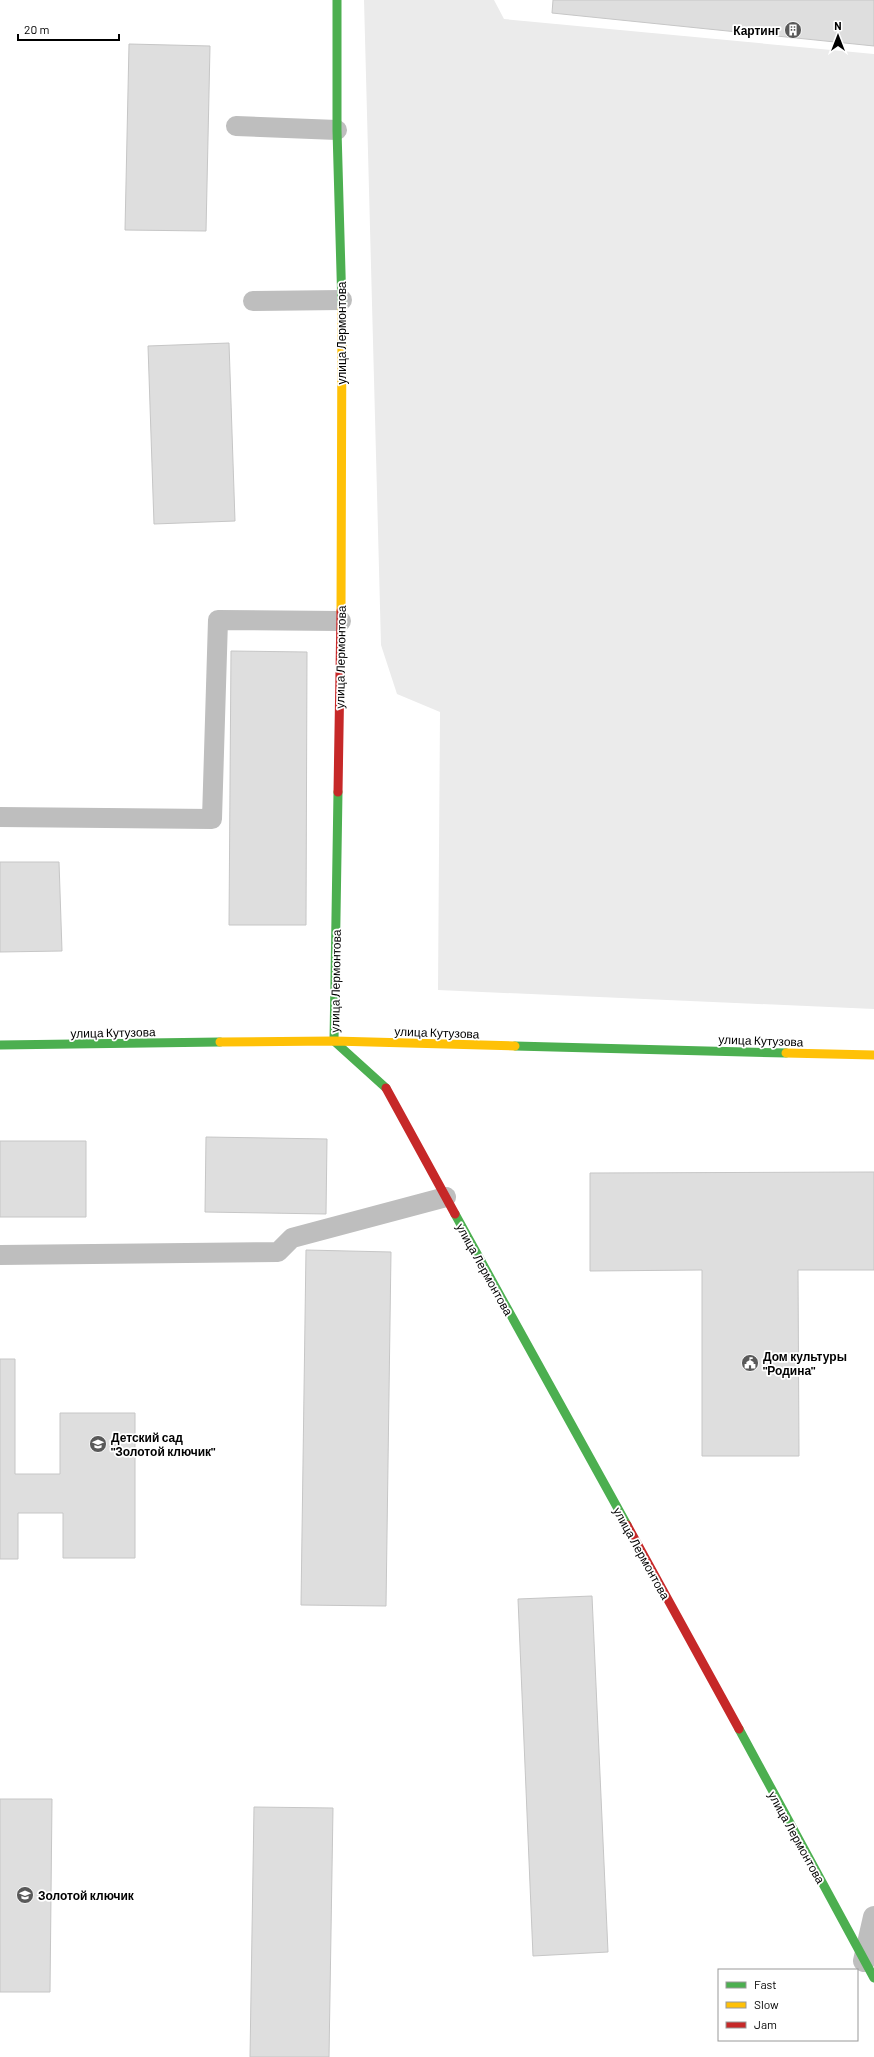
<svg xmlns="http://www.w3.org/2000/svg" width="874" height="2057" font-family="Barlow,sans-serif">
	<rect width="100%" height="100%" fill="#fff"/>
	<path fill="#ebebeb" d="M 364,0 L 494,0 L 504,19 L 874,54 L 874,1009 L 438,990 L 440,712 L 397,694 L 381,645 Z"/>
	<path fill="#dedede" stroke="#c6c6c6" d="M 553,0 L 874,0 L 874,46 L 552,13 Z
		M 129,44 L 210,46 L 206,231 L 125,230 Z
		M 229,343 L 235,521 L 154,524 L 148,346 Z
		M 231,651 L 307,652 L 306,925 L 229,925 Z
		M 0,862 L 59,862 L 62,951 L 0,952 Z
		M 206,1137 L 327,1139 L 326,1214 L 205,1212 Z
		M 0,1141 L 86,1141 L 86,1217 L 0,1217 Z
		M 874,1172 L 874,1270 L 798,1270 L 799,1456 L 702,1456 L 702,1270 L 590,1271 L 590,1173 Z
		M 306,1250 L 391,1252 L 386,1606 L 301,1605 Z
		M 0,1359 L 15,1359 L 15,1474 L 60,1474 L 60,1413 L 135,1413 L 135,1558 L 63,1558 L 63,1513 L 18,1513 L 18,1559 L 0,1559 Z
		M 592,1596 L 608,1952 L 533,1956 L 518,1599 Z
		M 0,1799 L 52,1799 L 50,1992 L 0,1992 Z
		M 254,1807 L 333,1808 L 329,2057 L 250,2057 Z"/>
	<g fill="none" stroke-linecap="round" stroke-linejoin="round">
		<path stroke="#bebebe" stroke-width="20" d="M 236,126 L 337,130
			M 253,301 L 342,300
			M 0,817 L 212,819 L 218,620 L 341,621
			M 0,1255 L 278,1252 L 292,1238 L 446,1197"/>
		<path stroke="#bebebe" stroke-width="22" d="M 864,1961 L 874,1917"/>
		<path stroke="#4caf50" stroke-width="9" d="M 337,0 L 337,130 L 342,308
			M 338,792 L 334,1041 L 386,1088
			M 0,1045 L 220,1042
			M 515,1046 L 786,1053
			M 455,1214 L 627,1525
			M 739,1729 L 874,1978"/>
		<path stroke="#ffc107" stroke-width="9" d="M 341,611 L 342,308
			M 220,1042 L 334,1041 L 515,1046
			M 786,1053 L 874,1055"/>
		<path stroke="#c62828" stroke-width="9" d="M 338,792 L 341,611
			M 386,1088 L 455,1214
			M 627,1525 L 739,1729"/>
	</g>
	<defs>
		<g id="building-disc" transform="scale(0.9)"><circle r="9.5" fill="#595959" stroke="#fff"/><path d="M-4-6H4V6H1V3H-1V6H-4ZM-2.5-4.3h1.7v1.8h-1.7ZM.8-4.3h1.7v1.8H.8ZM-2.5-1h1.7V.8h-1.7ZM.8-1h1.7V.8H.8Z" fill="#fff"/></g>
		<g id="civic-disc" transform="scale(0.9)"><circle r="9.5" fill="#595959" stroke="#fff"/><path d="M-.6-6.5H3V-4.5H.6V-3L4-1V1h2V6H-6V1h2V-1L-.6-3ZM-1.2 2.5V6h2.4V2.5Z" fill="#fff"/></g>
		<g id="school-disc" transform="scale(0.9)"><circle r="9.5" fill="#595959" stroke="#fff"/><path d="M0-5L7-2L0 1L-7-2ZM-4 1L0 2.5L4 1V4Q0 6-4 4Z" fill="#fff"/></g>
	</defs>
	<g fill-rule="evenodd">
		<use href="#building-disc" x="793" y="30"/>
		<use href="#civic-disc" x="750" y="1363"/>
		<use href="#school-disc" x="98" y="1444"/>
		<use href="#school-disc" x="25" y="1895"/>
	</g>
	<g text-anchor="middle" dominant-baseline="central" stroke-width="3.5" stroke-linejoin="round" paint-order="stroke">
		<g font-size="12" font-weight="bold" fill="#000" stroke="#fff" text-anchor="start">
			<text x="780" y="30" text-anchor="end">Картинг</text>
			<text x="763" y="1356">Дом культуры<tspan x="763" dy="14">"Родина"</tspan></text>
			<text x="111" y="1437">Детский сад<tspan x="111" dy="14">"Золотой ключик"</tspan></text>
			<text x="38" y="1895">Золотой ключик</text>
		</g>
		<g font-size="12" fill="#000" stroke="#fff">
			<text transform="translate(341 333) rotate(-90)">улица Лермонтова</text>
			<text transform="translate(340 657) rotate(-89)">улица Лермонтова</text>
			<text transform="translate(335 981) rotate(-89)">улица Лермонтова</text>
			<text transform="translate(113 1032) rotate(-1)">улица Кутузова</text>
			<text transform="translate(437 1032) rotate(2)">улица Кутузова</text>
			<text transform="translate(761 1040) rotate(2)">улица Кутузова</text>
			<text transform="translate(485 1269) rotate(61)">улица Лермонтова</text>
			<text transform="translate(642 1553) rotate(61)">улица Лермонтова</text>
			<text transform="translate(797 1837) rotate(61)">улица Лермонтова</text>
		</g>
	</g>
	<rect x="718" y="1969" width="140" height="72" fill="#ffffff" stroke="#999999"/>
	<rect x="726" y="1982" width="20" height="6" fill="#4caf50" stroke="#999999"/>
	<text x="754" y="1989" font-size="12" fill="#000000">Fast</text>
	<rect x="726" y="2002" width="20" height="6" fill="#ffc107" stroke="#999999"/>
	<text x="754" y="2009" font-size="12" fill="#000000">Slow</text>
	<rect x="726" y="2022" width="20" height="6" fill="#c62828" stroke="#999999"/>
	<text x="754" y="2029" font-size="12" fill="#000000">Jam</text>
	<g transform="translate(838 36)" stroke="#ffffff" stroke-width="3" paint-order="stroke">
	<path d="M0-3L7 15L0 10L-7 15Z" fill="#000000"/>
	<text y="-6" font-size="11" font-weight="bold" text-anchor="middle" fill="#000000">N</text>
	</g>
	<path d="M18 34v6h101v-6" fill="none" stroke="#000000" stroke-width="2"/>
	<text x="24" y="34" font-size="12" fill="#000000" stroke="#ffffff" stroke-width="3" paint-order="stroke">20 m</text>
</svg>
